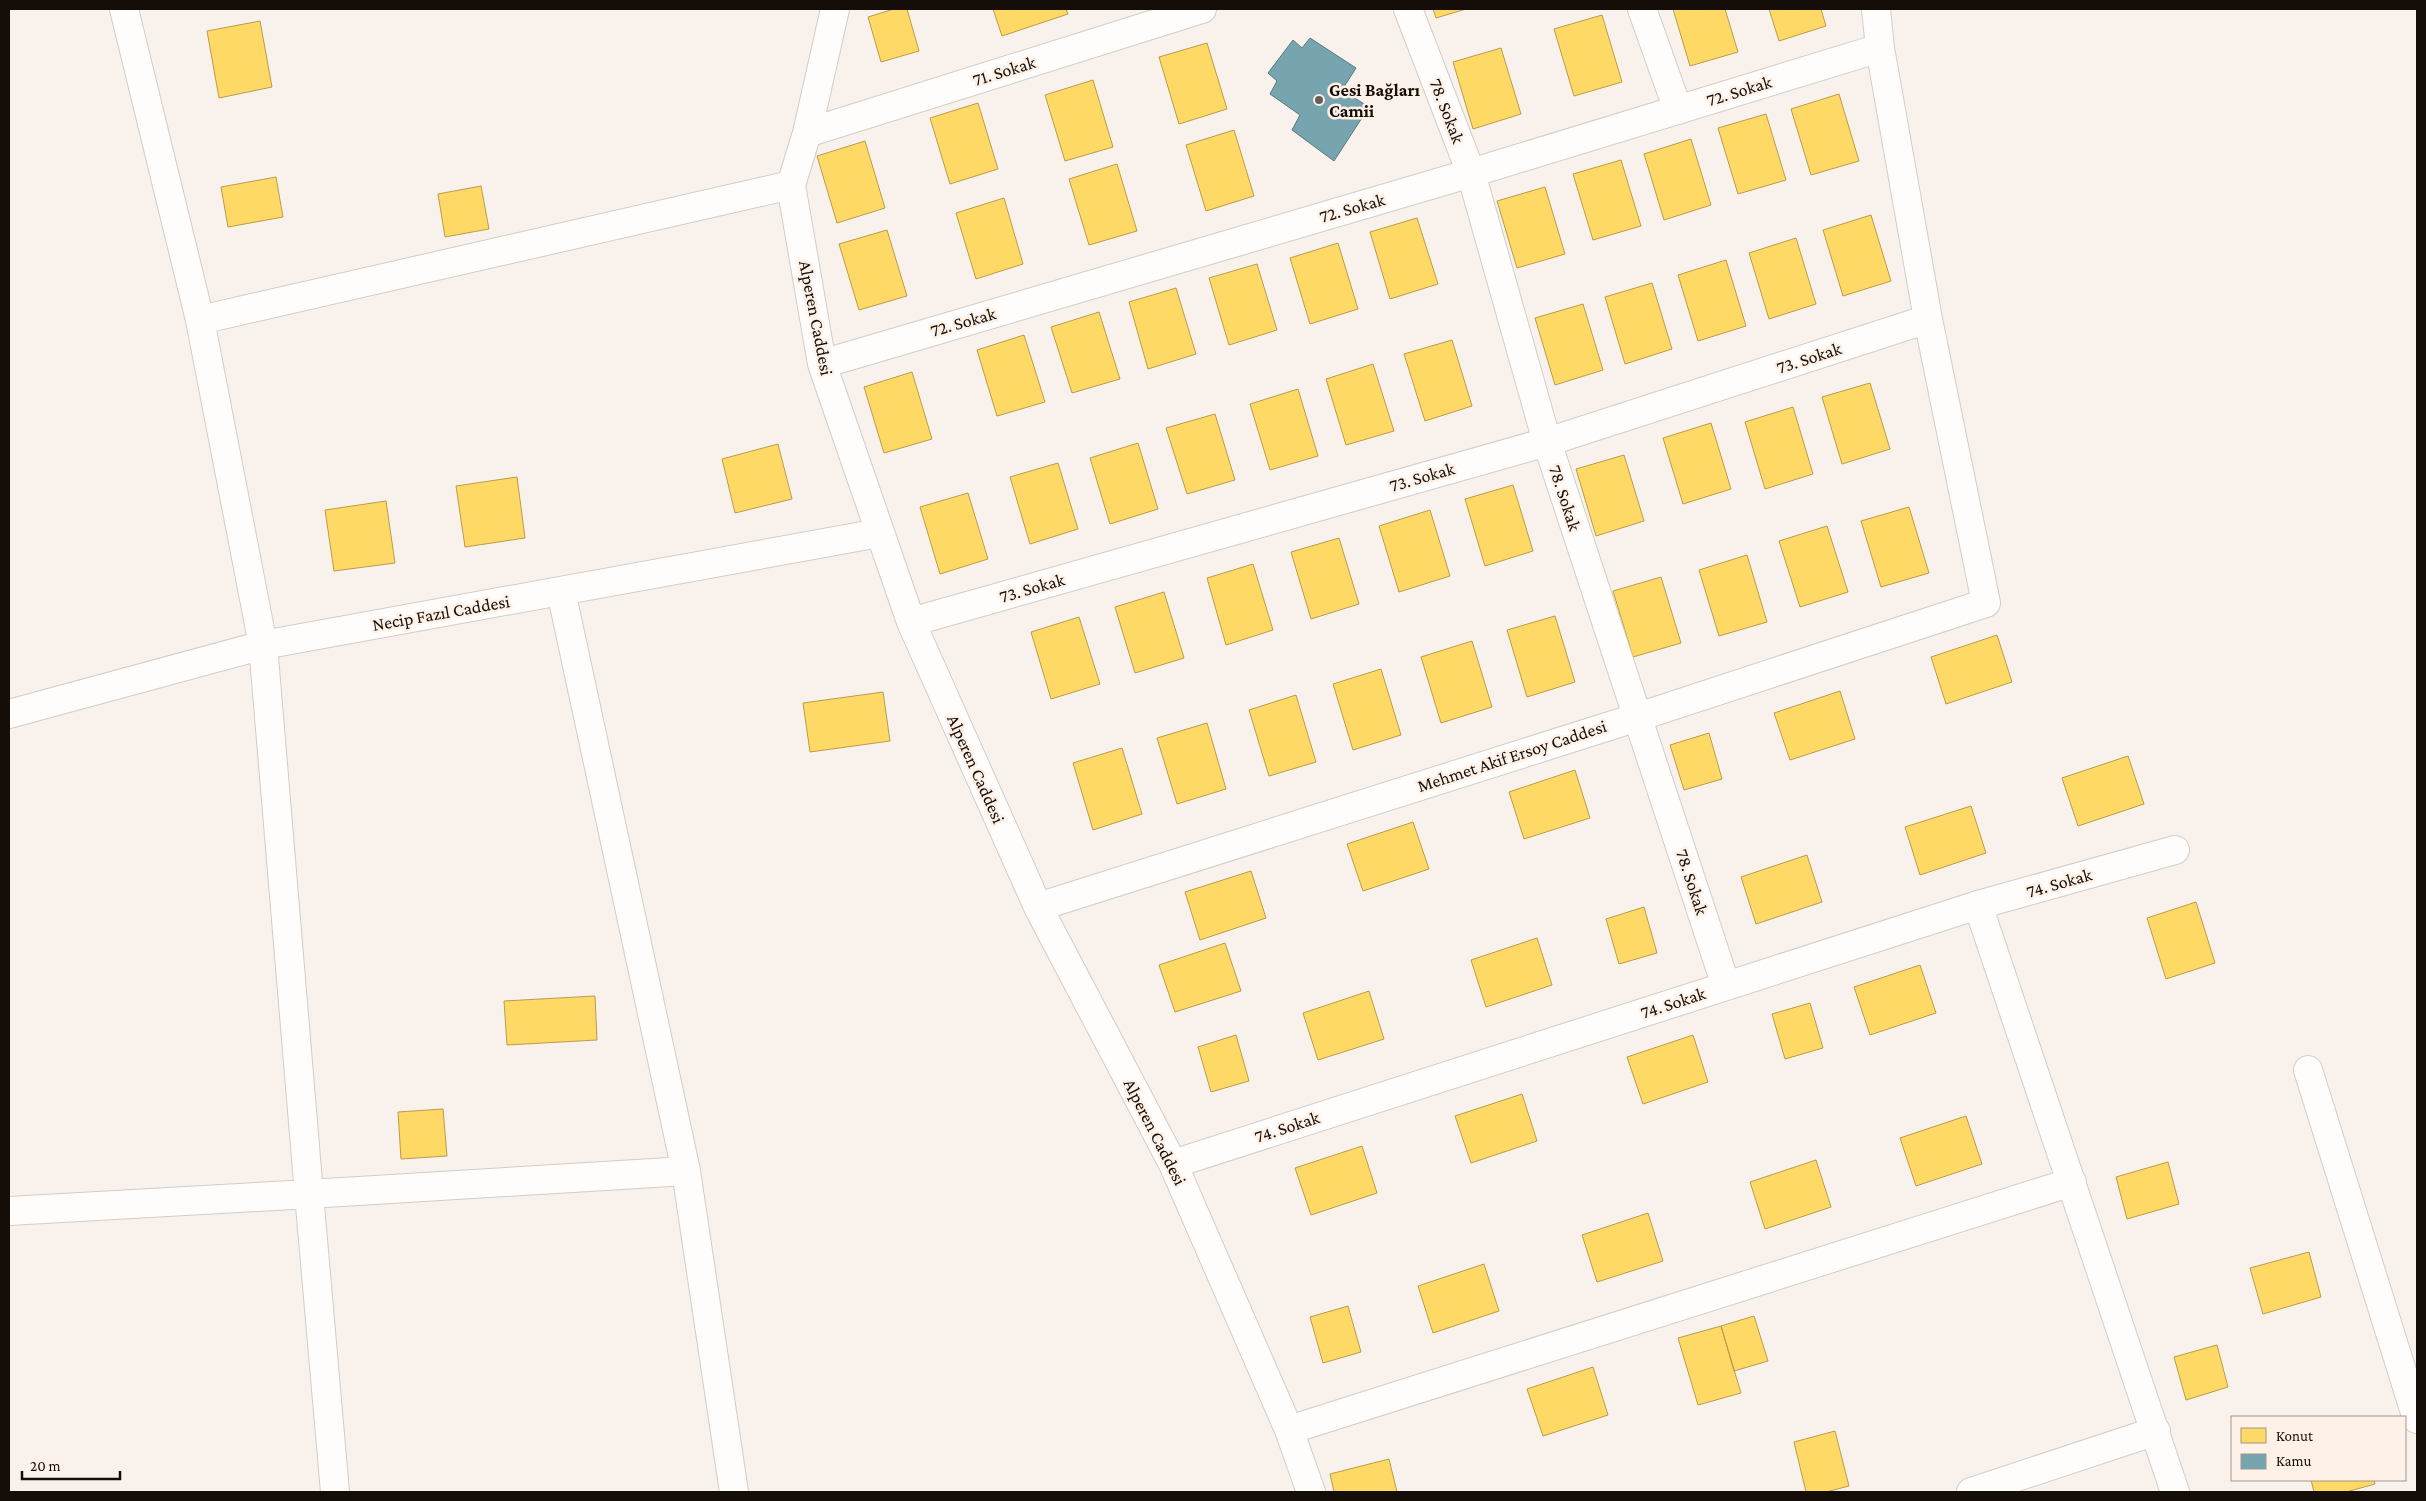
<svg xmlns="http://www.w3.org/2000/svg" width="2426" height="1501" font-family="'Crimson Pro',serif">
	<rect width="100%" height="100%" fill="#f9f2ec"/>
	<path fill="#ffd966" stroke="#b99c4a" d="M 894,9 L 907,9 L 919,51 L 881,62 L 868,17 Z
		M 993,9 L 1066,9 L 1068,14 L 1002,36 Z
		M 1433,9 L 1466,9 L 1436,18 Z
		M 1673,9 L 1725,9 L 1738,52 L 1690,66 Z
		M 1769,9 L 1821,9 L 1826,26 L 1779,41 Z
		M 1602,15 L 1622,82 L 1574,96 L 1554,29 Z
		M 260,21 L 272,87 L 219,98 L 207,31 Z
		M 1207,43 L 1227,109 L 1179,124 L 1159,57 Z
		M 1501,48 L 1521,114 L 1473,129 L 1453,62 Z
		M 1093,80 L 1113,147 L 1065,161 L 1045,95 Z
		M 1839,94 L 1859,161 L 1811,175 L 1791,109 Z
		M 978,103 L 998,169 L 950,184 L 930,118 Z
		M 1766,114 L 1786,180 L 1738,194 L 1718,128 Z
		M 1234,130 L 1254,196 L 1206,211 L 1186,145 Z
		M 1691,139 L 1711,205 L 1664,220 L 1644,154 Z
		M 865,141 L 885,208 L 837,223 L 817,156 Z
		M 1621,160 L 1641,226 L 1593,240 L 1573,174 Z
		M 1117,164 L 1137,231 L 1089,245 L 1069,179 Z
		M 276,177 L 283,217 L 228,227 L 221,187 Z
		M 481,186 L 489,229 L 445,237 L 438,194 Z
		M 1545,187 L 1565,254 L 1517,268 L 1497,201 Z
		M 1004,198 L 1023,264 L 976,279 L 956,213 Z
		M 1871,215 L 1891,281 L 1843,296 L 1823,230 Z
		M 1417,218 L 1438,284 L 1390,299 L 1370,232 Z
		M 887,230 L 907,296 L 859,310 L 839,244 Z
		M 1796,238 L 1816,304 L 1769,319 L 1749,253 Z
		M 1338,243 L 1358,309 L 1310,324 L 1290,258 Z
		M 1726,260 L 1746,326 L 1698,341 L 1678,275 Z
		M 1257,264 L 1277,330 L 1229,345 L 1209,278 Z
		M 1652,283 L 1672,349 L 1625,364 L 1605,297 Z
		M 1176,288 L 1196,354 L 1148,369 L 1129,302 Z
		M 1583,304 L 1603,370 L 1555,385 L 1535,318 Z
		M 1099,312 L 1120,379 L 1072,393 L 1051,327 Z
		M 1024,335 L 1045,402 L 997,416 L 977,350 Z
		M 1452,340 L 1472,406 L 1425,421 L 1404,354 Z
		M 1373,364 L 1394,431 L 1346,445 L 1326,379 Z
		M 912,372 L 932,439 L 884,453 L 864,387 Z
		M 1870,383 L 1890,449 L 1842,464 L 1822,397 Z
		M 1298,389 L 1318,456 L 1270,470 L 1250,404 Z
		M 1793,407 L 1813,474 L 1765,489 L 1745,422 Z
		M 1215,414 L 1235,480 L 1187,494 L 1166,428 Z
		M 1711,423 L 1731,489 L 1683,504 L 1663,438 Z
		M 1138,443 L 1158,509 L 1110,524 L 1090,458 Z
		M 778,444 L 792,499 L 735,513 L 722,459 Z
		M 1624,455 L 1644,521 L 1596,536 L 1576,469 Z
		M 1058,463 L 1078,529 L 1030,544 L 1010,477 Z
		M 517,477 L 525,538 L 465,547 L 456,486 Z
		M 1513,485 L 1533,551 L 1485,566 L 1465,499 Z
		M 968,493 L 988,559 L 940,574 L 920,507 Z
		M 386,501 L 395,563 L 334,571 L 325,510 Z
		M 1909,507 L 1929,573 L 1881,587 L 1861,521 Z
		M 1430,510 L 1450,576 L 1399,592 L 1379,526 Z
		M 1827,526 L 1848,592 L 1800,607 L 1779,541 Z
		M 1339,538 L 1359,604 L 1311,619 L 1291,552 Z
		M 1747,555 L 1767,622 L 1719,636 L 1699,570 Z
		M 1253,564 L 1273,630 L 1226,645 L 1207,578 Z
		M 1661,577 L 1681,643 L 1633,657 L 1613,591 Z
		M 1164,592 L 1184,658 L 1135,673 L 1115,607 Z
		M 1555,616 L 1575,682 L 1527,697 L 1507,630 Z
		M 1079,617 L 1100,684 L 1051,699 L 1031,632 Z
		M 1997,635 L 2012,682 L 1946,704 L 1931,657 Z
		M 1472,641 L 1492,707 L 1441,723 L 1421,657 Z
		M 1381,669 L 1401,735 L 1353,750 L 1333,684 Z
		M 1840,691 L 1855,739 L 1790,760 L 1774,713 Z
		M 883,692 L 890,741 L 810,752 L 803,703 Z
		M 1296,695 L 1316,762 L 1269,776 L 1249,710 Z
		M 1207,723 L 1226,789 L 1177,804 L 1157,738 Z
		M 1709,733 L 1722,779 L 1684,790 L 1670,745 Z
		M 1122,748 L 1142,814 L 1093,830 L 1073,763 Z
		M 2128,756 L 2144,804 L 2078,826 L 2062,778 Z
		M 1575,770 L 1590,818 L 1524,839 L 1509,792 Z
		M 1971,806 L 1986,853 L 1920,875 L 1905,827 Z
		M 1413,822 L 1429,869 L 1363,891 L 1347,844 Z
		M 1807,855 L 1822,902 L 1756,924 L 1741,877 Z
		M 1251,871 L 1266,918 L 1200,940 L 1185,892 Z
		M 2196,902 L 2215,963 L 2166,979 L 2147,918 Z
		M 1644,907 L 1657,953 L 1619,964 L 1606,919 Z
		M 1537,938 L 1552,985 L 1486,1007 L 1471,960 Z
		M 1225,943 L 1241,991 L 1175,1012 L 1159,965 Z
		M 1920,965 L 1936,1013 L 1870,1035 L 1854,987 Z
		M 1369,991 L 1384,1039 L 1318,1060 L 1303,1013 Z
		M 595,996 L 597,1040 L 507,1045 L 504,1001 Z
		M 1810,1003 L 1823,1048 L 1785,1059 L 1772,1014 Z
		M 1236,1035 L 1249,1081 L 1211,1092 L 1198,1047 Z
		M 1693,1035 L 1708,1082 L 1643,1104 L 1627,1057 Z
		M 1522,1094 L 1537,1141 L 1471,1163 L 1455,1116 Z
		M 443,1109 L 447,1156 L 401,1159 L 398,1112 Z
		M 1966,1116 L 1982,1164 L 1916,1186 L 1900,1138 Z
		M 1362,1146 L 1377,1193 L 1311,1215 L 1295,1168 Z
		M 1816,1160 L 1831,1207 L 1765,1229 L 1750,1182 Z
		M 2168,1162 L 2179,1204 L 2127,1219 L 2116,1177 Z
		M 1648,1213 L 1663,1261 L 1597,1282 L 1582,1235 Z
		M 2309,1252 L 2321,1297 L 2263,1314 L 2250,1268 Z
		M 1484,1264 L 1499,1311 L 1433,1333 L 1418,1286 Z
		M 1348,1306 L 1361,1352 L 1323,1363 L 1310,1317 Z
		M 1754,1316 L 1768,1361 L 1734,1371 L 1721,1326 Z
		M 1721,1326 L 1741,1393 L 1698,1405 L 1678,1338 Z
		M 2217,1345 L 2228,1387 L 2186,1400 L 2174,1357 Z
		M 1593,1367 L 1608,1415 L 1543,1436 L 1527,1389 Z
		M 1835,1431 L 1849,1486 L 1826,1492 L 1806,1492 L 1794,1442 Z
		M 1389,1459 L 1397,1492 L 1334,1492 L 1330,1474 Z
		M 2311,1480 L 2374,1480 L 2375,1484 L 2346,1492 L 2314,1492 Z"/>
	<path fill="#76a5af" stroke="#59787d" d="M 1310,38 L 1356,68 L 1342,90 L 1369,107 L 1334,161 L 1292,130 L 1300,115 L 1270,94 L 1277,81 L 1268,73 L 1293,40 L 1302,48 Z"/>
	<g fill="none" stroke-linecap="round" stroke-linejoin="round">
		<g stroke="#d3ccc7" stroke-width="30">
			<path id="minor" d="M 124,9 L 200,320 L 263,645 L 309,1194 L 686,1171 L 561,591
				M 835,9 L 807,133 L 791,185 L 822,364 L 911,622 L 1038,907 L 1173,1164 L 1289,1430 L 1311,1492
				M 1408,9 L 1471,173 L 1547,442 L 1726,986
				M 1642,9 L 1678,110
				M 807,133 L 1202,9
				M 200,320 L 791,185
				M 822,364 L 1471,173 L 1880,48
				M 911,622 L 1547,442 L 1928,319
				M 9,714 L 263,645 L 879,533
				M 1978,905 L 2175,1492
				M 1038,907 L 1638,717 L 1986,603 L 1928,319 L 1880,48 L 1876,9
				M 2308,1070 L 2417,1419
				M 1173,1164 L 1978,905 L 2175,850
				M 686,1171 L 734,1492
				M 9,1211 L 309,1194 L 335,1492
				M 1289,1430 L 2072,1182
				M 1971,1492 L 2156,1431"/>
		</g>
		<use href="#minor" stroke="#fefdfc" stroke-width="28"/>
	</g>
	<circle fill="#655e58" stroke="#fef1e7" stroke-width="2" cx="1319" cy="100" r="5"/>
	<g text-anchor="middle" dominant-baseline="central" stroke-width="5" stroke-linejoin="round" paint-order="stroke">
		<g font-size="18" fill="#150e08" stroke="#fef1e7">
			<text transform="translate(1004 71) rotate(-17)">71. Sokak</text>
			<text transform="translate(1739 91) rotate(-17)">72. Sokak</text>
			<text transform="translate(1447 111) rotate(69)">78. Sokak</text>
			<text transform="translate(1352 208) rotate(-16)">72. Sokak</text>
			<text transform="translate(816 318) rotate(79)">Alperen Caddesi</text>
			<text transform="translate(963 322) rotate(-16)">72. Sokak</text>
			<text transform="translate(1809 358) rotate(-18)">73. Sokak</text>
			<text transform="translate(1422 477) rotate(-16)">73. Sokak</text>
			<text transform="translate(1565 498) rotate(72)">78. Sokak</text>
			<text transform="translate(1032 588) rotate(-16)">73. Sokak</text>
			<text transform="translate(441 613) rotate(-10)">Necip Fazıl Caddesi</text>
			<text transform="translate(1512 756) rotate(-18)">Mehmet Akif Ersoy Caddesi</text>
			<text transform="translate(976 769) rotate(66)">Alperen Caddesi</text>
			<text transform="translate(1692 882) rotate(72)">78. Sokak</text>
			<text transform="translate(2059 883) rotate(-16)">74. Sokak</text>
			<text transform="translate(1673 1003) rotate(-18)">74. Sokak</text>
			<text transform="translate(1287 1127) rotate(-18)">74. Sokak</text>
			<text transform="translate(1155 1132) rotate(63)">Alperen Caddesi</text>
		</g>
		<g font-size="18" font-weight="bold" fill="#150e08" stroke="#fef1e7" text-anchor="start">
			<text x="1329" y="90">Gesi Bağları<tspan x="1329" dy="21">Camii</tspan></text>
		</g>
	</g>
	<rect width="2426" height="1501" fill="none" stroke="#150e08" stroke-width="20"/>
	<rect x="2231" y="1416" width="175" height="65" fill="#fef1e7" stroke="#a1968e"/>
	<rect x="2241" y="1428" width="25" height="15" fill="#ffd966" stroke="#a1968e"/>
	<text x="2276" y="1441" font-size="15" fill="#150e08">Konut</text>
	<rect x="2241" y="1454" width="25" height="15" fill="#76a5af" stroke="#a1968e"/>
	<text x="2276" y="1466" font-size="15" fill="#150e08">Kamu</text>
	<path d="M22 1471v8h98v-8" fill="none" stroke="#150e08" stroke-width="2.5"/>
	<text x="30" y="1471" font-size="15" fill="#150e08" stroke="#fef1e7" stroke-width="4" paint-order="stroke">20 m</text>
</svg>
